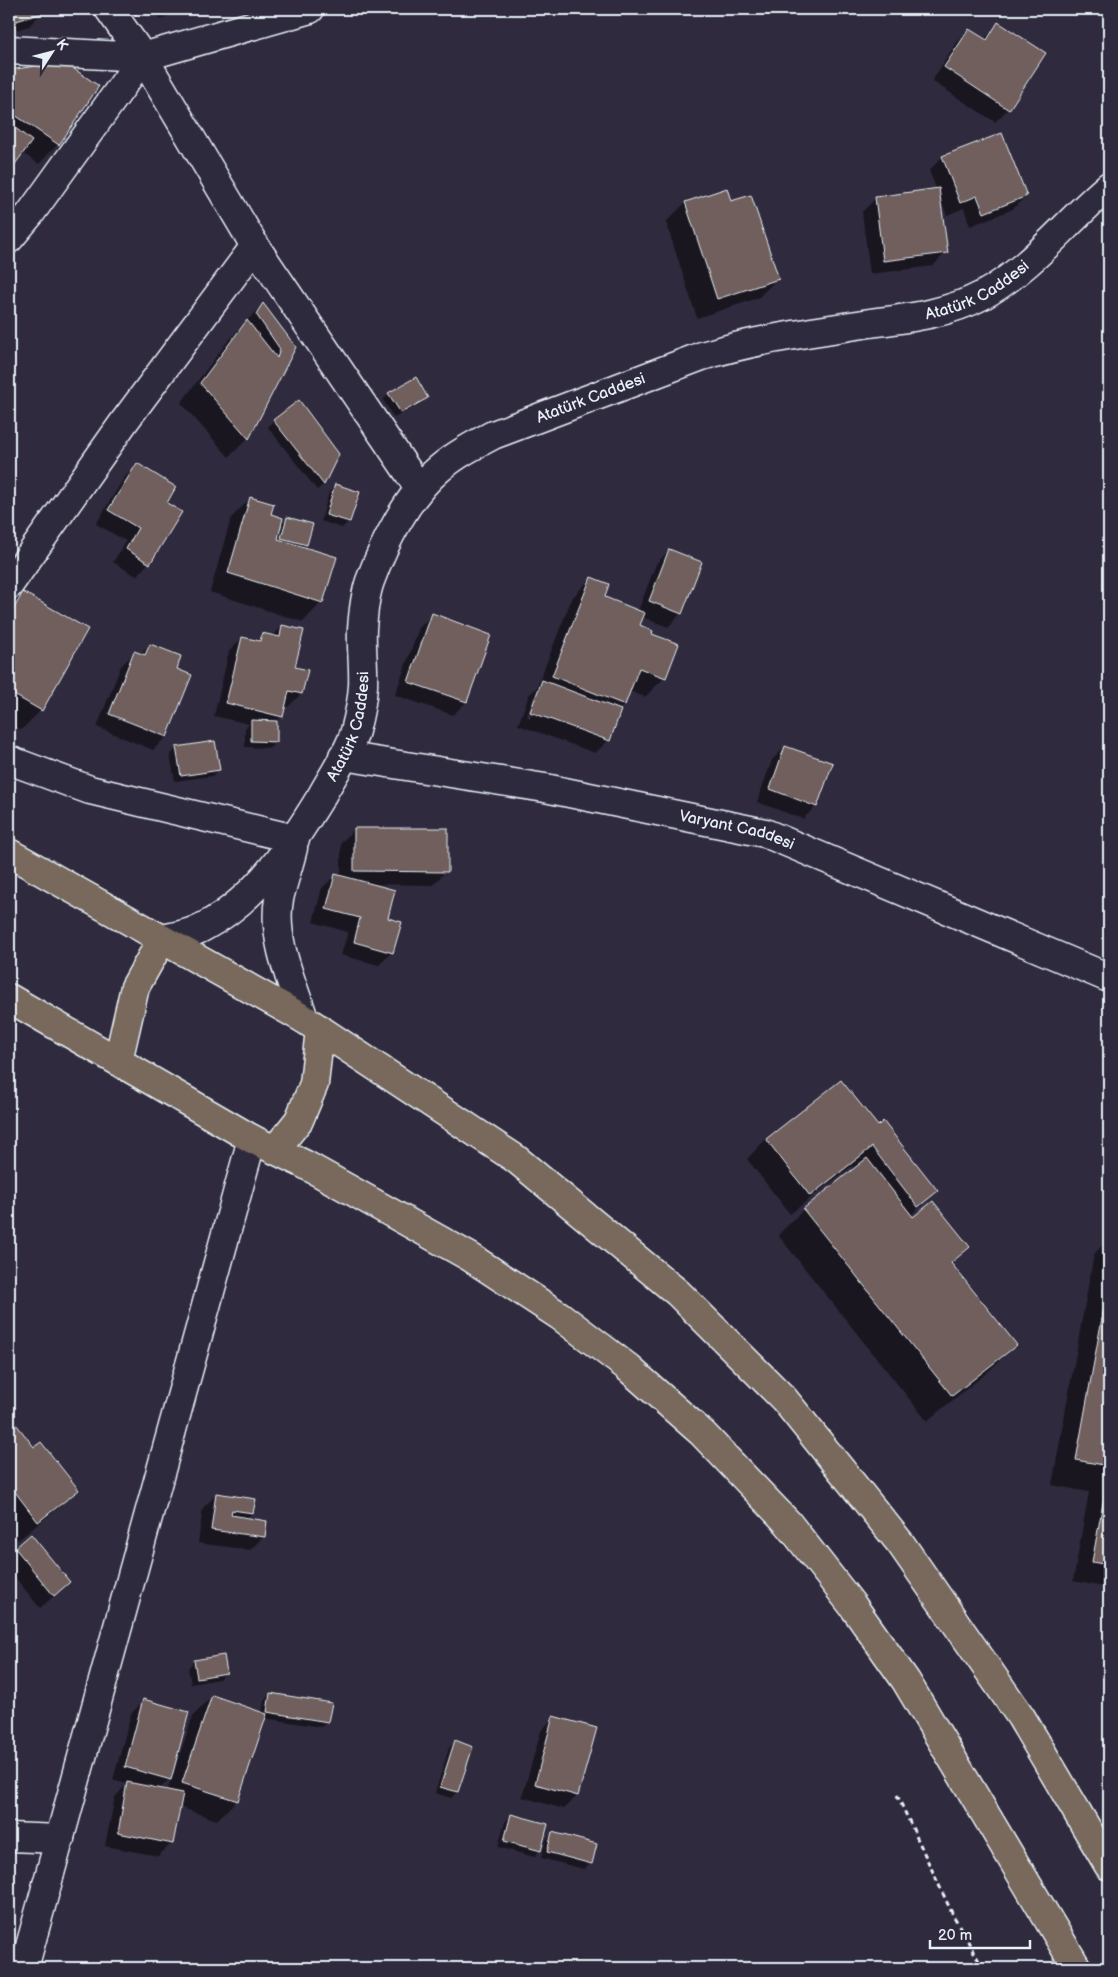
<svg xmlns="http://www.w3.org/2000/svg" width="1118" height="1977" font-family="'Balsamiq Sans',sans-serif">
	<rect width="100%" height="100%" fill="#2f2a3d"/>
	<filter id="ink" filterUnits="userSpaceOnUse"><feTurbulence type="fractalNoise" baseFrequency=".02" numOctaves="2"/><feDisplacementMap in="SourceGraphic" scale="10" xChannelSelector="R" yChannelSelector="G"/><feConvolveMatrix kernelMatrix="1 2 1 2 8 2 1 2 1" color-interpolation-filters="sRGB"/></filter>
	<g filter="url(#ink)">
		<path fill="#0007" fill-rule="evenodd" d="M 9,9 L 41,9 L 42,12 L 29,26 L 9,32 Z
			M 97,9 L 150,9 L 115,33 Z
			M 152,9 L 178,9 L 161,20 Z
			M 998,24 L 1008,109 L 995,122 L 932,81 L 956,43 L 969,30 L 984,40 Z
			M 10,70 L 97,86 L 58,144 L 39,164 L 22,153 L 9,169 Z
			M 1002,135 L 1026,196 L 1013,209 L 970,226 L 964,208 L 947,215 L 940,199 L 946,252 L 933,266 L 870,274 L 862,212 L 875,199 L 937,190 L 929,171 L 942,157 Z
			M 685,203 L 731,203 L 777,279 L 758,298 L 697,318 L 666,222 Z
			M 262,305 L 294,348 L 248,438 L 229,457 L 181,403 L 228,341 Z
			M 389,394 L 427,398 L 420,404 L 394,418 L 383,400 Z
			M 274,420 L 337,454 L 323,485 L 317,490 L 268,427 Z
			M 137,465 L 166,503 L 149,563 L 136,576 L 113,562 L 126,541 L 96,524 L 124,478 Z
			M 335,486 L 349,521 L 342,528 L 321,521 L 329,492 Z
			M 251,498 L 280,525 L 287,518 L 306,544 L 302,548 L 322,602 L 303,622 L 210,592 L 231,518 Z
			M 669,550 L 681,613 L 668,627 L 642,617 L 639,626 L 650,634 L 665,677 L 645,697 L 629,691 L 624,705 L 618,710 L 609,740 L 595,753 L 518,725 L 529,695 L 537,687 L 572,598 L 591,578 L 603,597 L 638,611 L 656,564 ZM 534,697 L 537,697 L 530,718 L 527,717 Z
			M 23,593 L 87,629 L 41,710 L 21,730 L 9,723 L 9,608 Z
			M 432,615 L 489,635 L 466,702 L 453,715 L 395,695 L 419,628 Z
			M 282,626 L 301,694 L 288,707 L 284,706 L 282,716 L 276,722 L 276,742 L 270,748 L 245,747 L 245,728 L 249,724 L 214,716 L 229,651 L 242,638 L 256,641 L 263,634 L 273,636 Z
			M 150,645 L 175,670 L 166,737 L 153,750 L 97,727 L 121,666 L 135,652 L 140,655 Z
			M 785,747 L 816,806 L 803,819 L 757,802 L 772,760 Z
			M 176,749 L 219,769 L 212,776 L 175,781 L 170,755 Z
			M 354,829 L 446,871 L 433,885 L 371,884 L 386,919 L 392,952 L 379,965 L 341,955 L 348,932 L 313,922 L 322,888 L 336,875 L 341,877 L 341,843 Z
			M 878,1128 L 936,1191 L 911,1215 L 913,1219 L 969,1247 L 951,1265 L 1015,1345 L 990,1370 L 927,1421 L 778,1235 L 803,1210 L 855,1169 L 852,1166 L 790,1214 L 747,1159 L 766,1139 Z
			M 1109,1239 L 1109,1588 L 1073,1581 L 1089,1492 L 1052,1485 L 1094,1254 Z
			M 9,1417 L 34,1449 L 77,1490 L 57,1509 L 18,1540 L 9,1529 Z
			M 217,1494 L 252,1513 L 246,1519 L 263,1537 L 250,1550 L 198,1543 L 203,1508 Z
			M 30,1536 L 55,1595 L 40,1608 L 9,1570 L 9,1556 Z
			M 194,1661 L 226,1673 L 219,1679 L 191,1684 L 188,1668 Z
			M 270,1694 L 327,1721 L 321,1727 L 264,1718 L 236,1801 L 217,1820 L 179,1807 L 172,1843 L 158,1856 L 105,1846 L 115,1797 L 127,1784 L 113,1780 L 131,1714 L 144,1700 L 171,1774 L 173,1774 L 193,1716 L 212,1696 L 262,1713 L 264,1701 ZM 172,1776 L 167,1791 L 159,1790 Z
			M 554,1717 L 577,1796 L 564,1809 L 522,1797 L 541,1731 Z
			M 455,1742 L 457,1792 L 451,1798 L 435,1793 L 449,1748 Z
			M 511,1816 L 540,1850 L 534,1857 L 498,1847 L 505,1822 Z
			M 552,1834 L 591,1863 L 584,1869 L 541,1858 L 546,1840 Z"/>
		<path fill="#6f5f5d" stroke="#e8f1f8" d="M 9,9 L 43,9 L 44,13 L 9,23 Z
			M 131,9 L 144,9 L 135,15 Z
			M 998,22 L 1046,53 L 1009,110 L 944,67 L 969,29 L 987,40 Z
			M 64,62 L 99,86 L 59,145 L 9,111 L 9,70 Z
			M 9,123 L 32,141 L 13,167 L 9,164 Z
			M 1002,133 L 1027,196 L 984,213 L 977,196 L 960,203 L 942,156 Z
			M 727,188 L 731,201 L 751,195 L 779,279 L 717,299 L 685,202 Z
			M 939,188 L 948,253 L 883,261 L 875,197 Z
			M 263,303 L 296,347 L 249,439 L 200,383 L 247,320 L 277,358 L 280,349 L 256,314 Z
			M 9,353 L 14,357 L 9,364 Z
			M 416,377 L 428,398 L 401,413 L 388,393 Z
			M 299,400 L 339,454 L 324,485 L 273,420 Z
			M 137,463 L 176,487 L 167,503 L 182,512 L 150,564 L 126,549 L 138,528 L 108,510 Z
			M 335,484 L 360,492 L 350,522 L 326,515 Z
			M 250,497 L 274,504 L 271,514 L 283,518 L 278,539 L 337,557 L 323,603 L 228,573 Z
			M 287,517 L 313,524 L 307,545 L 281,538 Z
			M 669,549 L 702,562 L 682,614 L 649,601 Z
			M 591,577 L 609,584 L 605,597 L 645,613 L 640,625 L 653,631 L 652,634 L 679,644 L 666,678 L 639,668 L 625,705 L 552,676 Z
			M 23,592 L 88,629 L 42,711 L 9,692 L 9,617 Z
			M 432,613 L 491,635 L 467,702 L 408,682 Z
			M 282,625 L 304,630 L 295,667 L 308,670 L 302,694 L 289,691 L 283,717 L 226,703 L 242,637 L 260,641 L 262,633 L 280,637 Z
			M 150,644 L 181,656 L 177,669 L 192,675 L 167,737 L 109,714 L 134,651 L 145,655 Z
			M 542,680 L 621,710 L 610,741 L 530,712 Z
			M 251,720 L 277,721 L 277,742 L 251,741 Z
			M 215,741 L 220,770 L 181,776 L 176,747 Z
			M 785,746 L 833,763 L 817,807 L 770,789 Z
			M 354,828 L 448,828 L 448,872 L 354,871 Z
			M 335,874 L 395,890 L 388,918 L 402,922 L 393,953 L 354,942 L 360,918 L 326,909 Z
			M 841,1080 L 878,1126 L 883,1121 L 938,1191 L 918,1207 L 872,1147 L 810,1196 L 766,1139 Z
			M 867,1158 L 913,1217 L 933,1201 L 970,1247 L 951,1263 L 1017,1345 L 952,1396 L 803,1209 Z
			M 1109,1280 L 1109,1466 L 1076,1460 Z
			M 9,1415 L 34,1447 L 41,1442 L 79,1490 L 38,1522 L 9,1484 Z
			M 1109,1471 L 1109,1565 L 1092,1562 Z
			M 216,1493 L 256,1499 L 253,1513 L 232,1510 L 231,1515 L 267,1521 L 265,1537 L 211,1530 Z
			M 31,1534 L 70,1582 L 54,1596 L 15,1548 Z
			M 224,1655 L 227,1673 L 197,1678 L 194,1660 Z
			M 270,1693 L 332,1703 L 328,1722 L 267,1712 Z
			M 212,1695 L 267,1714 L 238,1801 L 182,1783 Z
			M 143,1699 L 189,1712 L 171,1780 L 125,1767 Z
			M 553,1716 L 597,1728 L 578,1796 L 535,1784 Z
			M 455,1740 L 473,1747 L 458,1792 L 440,1787 Z
			M 127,1782 L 183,1793 L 173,1844 L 118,1833 Z
			M 511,1814 L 548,1824 L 541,1851 L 504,1841 Z
			M 552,1832 L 597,1844 L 592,1864 L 547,1852 Z"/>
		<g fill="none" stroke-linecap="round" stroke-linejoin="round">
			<g stroke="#e8f1f8" stroke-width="31">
				<g id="minor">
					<path d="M 9,50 L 143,57 L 310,9"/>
					<path d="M 143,57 L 255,246 L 419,488"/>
					<path d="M 9,239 L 30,214 L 143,57 L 109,9"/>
					<path d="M 9,585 L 124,422 L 255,246"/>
					<path id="s1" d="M 343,756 L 545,788 L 765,833 L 1109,978"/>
					<path d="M 9,760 L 90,790 L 295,839"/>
					<path d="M 293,848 C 289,865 283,882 279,899 C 272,939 292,982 304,1019"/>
					<path id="s2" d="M 162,939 C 177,936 192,934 205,926 C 258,898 292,844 322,795 C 332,777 350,750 355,731 C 359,716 362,701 363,686 C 364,667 361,648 362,629 C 363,615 365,595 370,581 C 384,543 408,495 439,469 C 455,455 474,445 493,435 L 702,356 C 757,339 813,332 870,323 C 909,318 947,314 983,295 C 1032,268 1067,221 1109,186"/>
					<path d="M 9,1837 L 60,1839"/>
					<path d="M 24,1968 L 252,1139"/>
				</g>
			</g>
			<g stroke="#e8f1f8" stroke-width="31">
				<path id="highway" d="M 9,853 L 304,1019 L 516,1159 L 678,1293 L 784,1399 L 901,1544 L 1021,1717 L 1109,1866
					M 9,998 L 252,1139 L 304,1164 L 470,1257 L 560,1316 L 626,1366 L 702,1433 L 788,1523 L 853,1606 L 906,1681 L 1077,1968
					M 118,1061 L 135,987 L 162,939
					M 275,1150 L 299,1120 L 314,1084 L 320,1029"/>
			</g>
			<path stroke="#e8f1f8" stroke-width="3" stroke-dasharray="5 4" stroke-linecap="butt" d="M 897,1795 L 952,1913 L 983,1968"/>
			<use href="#minor" stroke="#2f2a3d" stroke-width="28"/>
			<use href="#highway" stroke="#78695c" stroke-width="28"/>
		</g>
	</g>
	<g text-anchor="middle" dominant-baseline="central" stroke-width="4.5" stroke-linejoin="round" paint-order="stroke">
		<g font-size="16" fill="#e8f1f8" stroke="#2f2a3d">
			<text stroke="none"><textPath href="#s2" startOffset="1152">Atatürk Caddesi</textPath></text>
			<text stroke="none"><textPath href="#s2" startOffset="748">Atatürk Caddesi</textPath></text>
			<text stroke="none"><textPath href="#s2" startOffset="298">Atatürk Caddesi</textPath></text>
			<text stroke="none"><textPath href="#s1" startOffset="401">Varyant Caddesi</textPath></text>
		</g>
	</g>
	<rect width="1118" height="1977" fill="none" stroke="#2f2a3d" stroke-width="30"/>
	<rect x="15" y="15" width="1088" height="1947" fill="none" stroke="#e8f1f8" stroke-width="2" filter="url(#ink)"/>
	<g transform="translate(52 52) rotate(54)" stroke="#2f2a3d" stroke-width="4" paint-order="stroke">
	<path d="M0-4L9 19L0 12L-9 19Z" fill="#e8f1f8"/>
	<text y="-8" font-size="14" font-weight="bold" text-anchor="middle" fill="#e8f1f8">K</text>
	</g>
	<path d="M930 1940v8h100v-8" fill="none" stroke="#e8f1f8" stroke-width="2.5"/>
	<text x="938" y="1940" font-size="15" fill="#e8f1f8" stroke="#2f2a3d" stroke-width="4" paint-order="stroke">20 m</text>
</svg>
